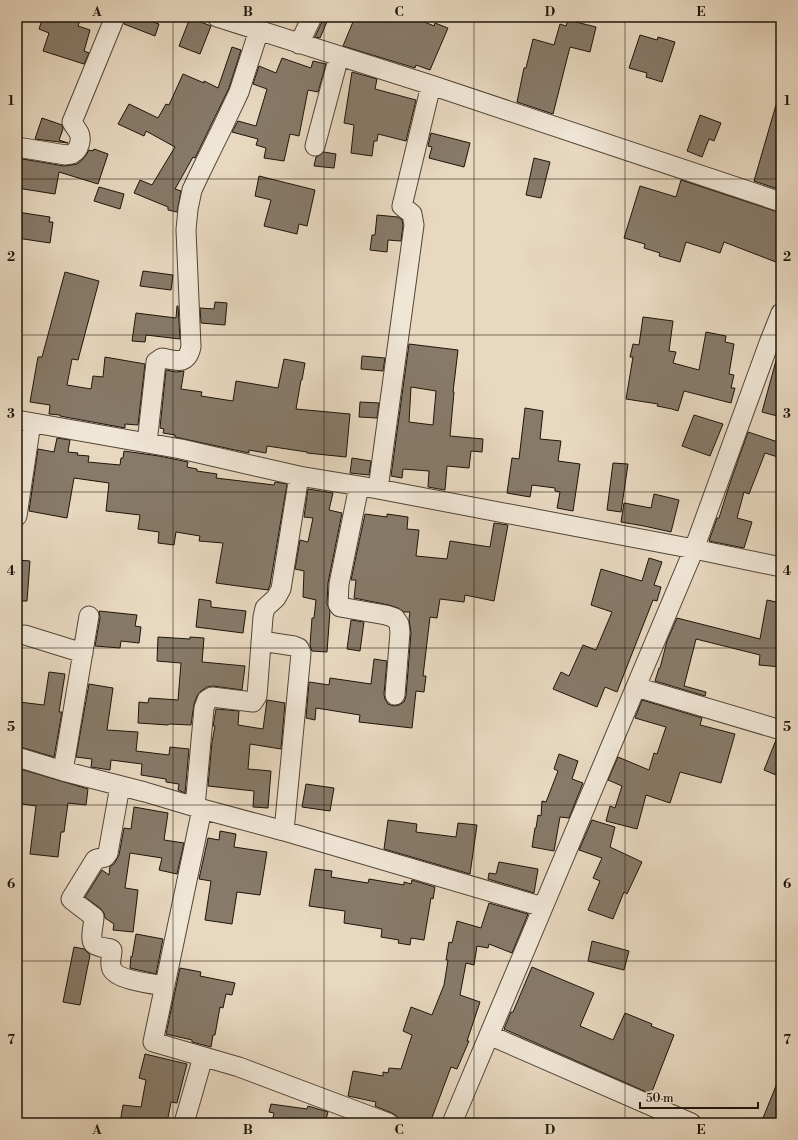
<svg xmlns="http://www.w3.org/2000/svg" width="798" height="1140" font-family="'Libre Bodoni',serif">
	<rect width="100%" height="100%" fill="#e8d8c0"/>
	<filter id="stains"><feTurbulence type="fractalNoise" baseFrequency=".005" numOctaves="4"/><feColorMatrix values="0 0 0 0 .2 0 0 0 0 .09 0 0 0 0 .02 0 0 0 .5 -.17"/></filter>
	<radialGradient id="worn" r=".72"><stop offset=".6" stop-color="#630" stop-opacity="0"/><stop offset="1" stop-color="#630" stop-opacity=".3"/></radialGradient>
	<path fill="#877a69" stroke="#1d140a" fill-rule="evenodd" d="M 43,17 L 81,17 L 78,26 L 90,30 L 84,51 L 89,53 L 84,64 L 43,51 L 49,33 L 39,29 Z
		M 126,17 L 138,17 L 159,24 L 155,36 L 124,24 Z
		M 323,17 L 329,17 L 320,38 L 315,37 L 322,22 Z
		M 355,17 L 413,17 L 434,26 L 435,23 L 448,28 L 430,70 L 416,65 L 415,68 L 343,46 Z
		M 190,18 L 211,26 L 200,54 L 179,46 Z
		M 568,20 L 596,27 L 590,52 L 570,47 L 553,114 L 517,102 L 524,68 L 526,68 L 533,39 L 554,45 L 560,24 L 566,26 Z
		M 640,35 L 657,40 L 658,37 L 675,42 L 662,82 L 646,77 L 647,73 L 629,68 Z
		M 232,47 L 241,50 L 229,88 L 195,158 L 193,157 L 175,189 L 181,191 L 177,212 L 168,210 L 168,207 L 134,193 L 140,180 L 152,185 L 175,147 L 146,131 L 144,136 L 118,124 L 129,104 L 158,118 L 166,104 L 169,105 L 183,74 L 204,83 L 204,81 L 218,88 Z
		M 282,58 L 311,68 L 313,61 L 326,64 L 318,92 L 308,90 L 299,136 L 290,134 L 284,161 L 264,158 L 266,148 L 256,145 L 258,139 L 232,132 L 238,121 L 256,126 L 267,89 L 253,84 L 259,66 L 276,73 Z
		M 352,72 L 377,79 L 375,89 L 416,100 L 406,141 L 378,134 L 377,141 L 374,141 L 372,156 L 351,153 L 354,125 L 344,123 Z
		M 778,98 L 781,98 L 781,190 L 754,181 Z
		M 700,115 L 721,123 L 714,141 L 709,139 L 702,157 L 687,151 Z
		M 42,118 L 62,125 L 63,129 L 59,140 L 68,143 L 35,139 Z
		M 431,133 L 470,143 L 464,167 L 429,158 L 432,147 L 428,146 Z
		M 94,149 L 108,154 L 98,184 L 59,172 L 55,194 L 17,188 L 17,158 L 64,166 L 71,165 L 77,164 L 82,160 L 86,155 L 89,150 L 93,151 Z
		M 324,152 L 336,154 L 334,168 L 314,166 L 316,157 L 318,156 Z
		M 534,158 L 550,162 L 541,198 L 526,195 Z
		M 259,176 L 315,190 L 307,226 L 299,224 L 297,234 L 264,226 L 271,200 L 255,196 Z
		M 681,180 L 778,212 L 781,213 L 781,264 L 724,242 L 720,253 L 686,242 L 680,262 L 659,256 L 660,253 L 644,248 L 645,244 L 624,238 L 640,186 L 676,197 Z
		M 99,187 L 124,194 L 120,209 L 94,201 Z
		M 17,212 L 50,217 L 49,222 L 53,222 L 50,243 L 17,238 Z
		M 377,215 L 398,217 L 402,220 L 403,225 L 401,241 L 388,240 L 387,252 L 370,250 L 372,235 L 375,235 Z
		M 143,271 L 173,275 L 171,290 L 140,286 Z
		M 65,272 L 99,281 L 78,360 L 72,359 L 67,385 L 91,389 L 93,376 L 103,377 L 105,357 L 145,364 L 138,425 L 125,424 L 125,428 L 60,416 L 60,415 L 49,414 L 50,405 L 30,402 L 38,357 L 42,357 Z
		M 215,302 L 227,303 L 225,325 L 201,323 L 200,308 L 214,309 Z
		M 177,306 L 178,306 L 180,339 L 146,335 L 145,342 L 132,341 L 136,313 L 176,318 Z
		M 643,317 L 673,321 L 669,351 L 676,352 L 673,363 L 699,370 L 706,332 L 726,336 L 725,342 L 734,344 L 729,374 L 734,375 L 731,388 L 735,388 L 731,403 L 684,391 L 678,411 L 672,409 L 657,406 L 658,404 L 626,399 L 633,357 L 630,357 L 633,344 L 639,345 Z
		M 409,344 L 458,350 L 453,392 L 454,392 L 450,436 L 483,439 L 482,452 L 471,451 L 469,468 L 447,466 L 445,490 L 428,487 L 429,471 L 403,469 L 402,478 L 391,476 ZM 411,387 L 436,391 L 433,425 L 409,422 Z
		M 362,356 L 385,358 L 383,371 L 361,369 Z
		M 777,357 L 781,357 L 781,417 L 762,412 Z
		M 284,359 L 305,363 L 302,380 L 301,380 L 296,409 L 350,414 L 346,457 L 307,453 L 307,452 L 267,446 L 266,453 L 249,450 L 249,453 L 175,437 L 175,435 L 163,433 L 164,429 L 160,428 L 166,370 L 176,372 L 184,371 L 181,389 L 202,392 L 201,396 L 233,401 L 236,381 L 278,388 Z
		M 360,402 L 379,403 L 377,418 L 359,417 Z
		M 525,408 L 543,411 L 540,439 L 561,441 L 558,461 L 580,464 L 573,511 L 557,508 L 560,492 L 555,491 L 555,488 L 532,485 L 530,497 L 507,493 L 512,458 L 519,459 Z
		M 694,415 L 723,424 L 710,456 L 682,446 Z
		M 748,432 L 781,443 L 781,458 L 765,453 L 749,494 L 744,492 L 737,518 L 752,522 L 744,548 L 709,541 L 717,518 L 719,518 L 729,486 Z
		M 57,438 L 70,440 L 68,452 L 78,453 L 77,455 L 89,456 L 88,462 L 120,465 L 121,458 L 123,458 L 124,451 L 159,456 L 188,462 L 187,467 L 197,469 L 197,471 L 217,474 L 216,478 L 274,485 L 275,482 L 287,484 L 270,585 L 268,590 L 216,583 L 223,543 L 199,541 L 200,536 L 176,532 L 174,545 L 158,543 L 159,532 L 138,529 L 140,515 L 106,511 L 109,483 L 74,478 L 67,518 L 29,511 L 38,449 L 54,452 Z
		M 352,458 L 371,461 L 369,475 L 350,473 Z
		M 613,463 L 628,464 L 621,512 L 607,510 Z
		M 308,489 L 333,493 L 329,510 L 342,513 L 328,583 L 327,603 L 330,611 L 327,652 L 312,651 L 310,645 L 312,618 L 314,618 L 316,600 L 303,597 L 304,571 L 295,569 L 300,540 L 308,542 L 313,518 L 304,517 Z
		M 654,494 L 679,500 L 671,532 L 644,526 L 621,522 L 624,503 L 651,508 Z
		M 365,514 L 387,517 L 387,514 L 408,517 L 407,529 L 419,530 L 416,556 L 447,559 L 450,541 L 490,547 L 494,523 L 508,525 L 494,601 L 465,595 L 464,602 L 440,599 L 437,618 L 430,617 L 423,676 L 426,676 L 424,692 L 416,691 L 412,728 L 359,722 L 360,715 L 316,708 L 315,720 L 306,718 L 309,682 L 329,685 L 330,678 L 371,684 L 374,659 L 387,661 L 384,694 L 385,699 L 388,704 L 394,706 L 399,705 L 404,702 L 406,696 L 411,633 L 409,619 L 410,612 L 404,612 L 398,608 L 389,605 L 354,598 L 356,580 L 351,580 Z
		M 649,558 L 662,562 L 654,585 L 661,587 L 657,601 L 653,600 L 617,692 L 605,687 L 597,707 L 553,689 L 561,672 L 569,676 L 583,645 L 596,650 L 612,612 L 591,605 L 601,569 L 642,581 Z
		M 17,560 L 30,561 L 27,601 L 17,601 Z
		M 199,599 L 211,601 L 211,607 L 246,611 L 243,633 L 196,627 Z
		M 767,600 L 781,603 L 781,667 L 759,665 L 760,655 L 696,639 L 684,686 L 706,692 L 705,696 L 655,681 L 659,668 L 660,668 L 667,641 L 677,618 L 760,639 Z
		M 99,611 L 137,615 L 135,626 L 141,627 L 139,643 L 121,641 L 120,648 L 95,646 L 100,618 Z
		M 351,620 L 364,622 L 360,651 L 347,649 Z
		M 158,637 L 190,639 L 190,637 L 204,638 L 202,662 L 245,666 L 242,690 L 213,686 L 207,687 L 201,691 L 197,696 L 194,704 L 191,725 L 169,724 L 168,725 L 138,723 L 139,702 L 148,703 L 149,698 L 178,700 L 181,663 L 157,661 Z
		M 49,672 L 65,674 L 59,712 L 62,712 L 54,757 L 17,746 L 17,715 L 19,702 L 44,705 Z
		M 89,684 L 113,688 L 107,730 L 138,732 L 136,751 L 169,755 L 170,747 L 189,749 L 185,793 L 178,790 L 179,784 L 166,782 L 166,779 L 141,775 L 142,764 L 111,760 L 110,770 L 91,767 L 92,759 L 76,757 Z
		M 267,700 L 285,703 L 281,749 L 250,744 L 248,769 L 271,771 L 268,808 L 253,807 L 254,791 L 208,786 L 212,742 L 215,726 L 213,726 L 216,709 L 239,711 L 238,725 L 263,729 Z
		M 642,700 L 702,718 L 700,725 L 735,734 L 721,783 L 680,772 L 670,803 L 646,795 L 637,829 L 606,821 L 610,806 L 615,808 L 622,786 L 608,780 L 618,757 L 649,770 L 654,753 L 657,754 L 666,727 L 635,718 Z
		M 776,740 L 781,741 L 781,777 L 764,770 Z
		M 559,754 L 578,761 L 572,779 L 583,783 L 569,818 L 560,817 L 554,851 L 532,847 L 535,828 L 536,828 L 538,815 L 541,816 L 542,801 L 546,802 L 558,771 L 554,769 Z
		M 17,768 L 88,789 L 86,805 L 68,803 L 64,832 L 61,832 L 58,857 L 30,854 L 36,806 L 17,803 Z
		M 306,784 L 334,788 L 330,811 L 302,807 Z
		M 134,807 L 168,813 L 164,840 L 184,843 L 177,874 L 159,870 L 162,858 L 130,853 L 125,888 L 138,890 L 133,932 L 113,930 L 114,924 L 105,918 L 104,913 L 101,909 L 85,897 L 102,870 L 109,875 L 110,866 L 114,864 L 119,855 L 124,828 L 131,829 Z
		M 388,820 L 417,824 L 416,832 L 456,837 L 458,823 L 477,825 L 470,874 L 384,849 Z
		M 592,820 L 615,827 L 610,847 L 642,862 L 627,894 L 624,892 L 613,919 L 588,910 L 600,881 L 593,878 L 602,858 L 579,850 Z
		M 220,831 L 236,834 L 234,847 L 267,852 L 260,895 L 237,892 L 232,924 L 205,920 L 211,881 L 199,879 L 208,838 L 219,840 Z
		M 499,862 L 538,869 L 534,893 L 488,879 L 489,873 L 496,874 Z
		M 315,869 L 332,871 L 331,877 L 368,883 L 369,879 L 404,885 L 404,882 L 411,884 L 412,880 L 435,887 L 433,899 L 431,898 L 424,940 L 411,938 L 410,945 L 398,943 L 399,940 L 381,937 L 382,929 L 344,923 L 345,911 L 309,906 Z
		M 489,903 L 528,914 L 512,953 L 489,944 L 488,948 L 477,946 L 474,965 L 466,963 L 460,995 L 480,1002 L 467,1041 L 469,1041 L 457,1069 L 451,1067 L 430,1123 L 399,1123 L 397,1116 L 392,1113 L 375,1106 L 376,1102 L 348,1096 L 353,1071 L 383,1076 L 383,1072 L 388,1073 L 389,1068 L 401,1069 L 412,1035 L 403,1031 L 411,1007 L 432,1015 L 444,985 L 448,960 L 446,960 L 449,942 L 452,943 L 457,921 L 481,928 Z
		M 136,934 L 163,939 L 156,974 L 130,968 L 131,956 L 132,957 Z
		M 592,941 L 629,951 L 624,970 L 588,961 Z
		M 74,947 L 84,949 L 90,955 L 80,1005 L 63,1002 Z
		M 532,967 L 594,993 L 580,1026 L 613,1040 L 625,1013 L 652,1024 L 651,1026 L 674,1035 L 651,1094 L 504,1029 L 511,1012 L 513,1012 Z
		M 180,968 L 201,972 L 200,976 L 235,983 L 232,995 L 226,994 L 223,1008 L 220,1007 L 215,1035 L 213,1035 L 211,1047 L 192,1042 L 192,1040 L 166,1034 Z
		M 145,1054 L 187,1064 L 177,1103 L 171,1102 L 167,1123 L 120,1123 L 123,1105 L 141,1107 L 146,1080 L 139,1078 Z
		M 780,1076 L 781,1110 L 776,1123 L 761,1123 Z
		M 271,1104 L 307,1109 L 308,1106 L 328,1112 L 325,1123 L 309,1123 L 290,1118 L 289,1123 L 272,1123 L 274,1113 L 269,1112 Z"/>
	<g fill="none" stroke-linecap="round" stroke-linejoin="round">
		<g stroke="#504538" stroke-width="21">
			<path id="minor" d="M 217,17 L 431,85 L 781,202
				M 299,44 L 312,17
				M 315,146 L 339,56
				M 17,147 L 66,155 C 68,154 71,155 73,153 C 79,150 82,139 79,133 C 77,129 74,126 72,122 L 115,17
				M 17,420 L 181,449 L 299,476 L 378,489 L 694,549 L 781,567
				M 147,443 L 156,362 L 162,358 C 177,361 187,365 191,347 L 186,230 L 188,209 L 192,190 L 199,175 L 223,126 L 239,92 L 259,30
				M 359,486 L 339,584 L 338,604 L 340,607 L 386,615 L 395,618 L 399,624 L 400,632 L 395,695
				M 378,489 L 414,225 L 412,214 L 402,206 L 431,85
				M 17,516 L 31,423
				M 25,635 L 83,653
				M 261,641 L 294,646 L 299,648 L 301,653 L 284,831
				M 636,687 L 781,730
				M 17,757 L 63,771 L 145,792 L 202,809 L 284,831 L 543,907
				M 63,771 L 89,616
				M 120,786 L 108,853 L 105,857 L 97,859 L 95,860 L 71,899 L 73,901 L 94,917 C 94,924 89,940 94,944 C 97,947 106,948 111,949 L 112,950 C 112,956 109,964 112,969 C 117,980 153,984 165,986
				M 195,807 L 204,708 L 207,700 L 212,697 L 253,702 L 257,696 L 263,617 L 265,608 L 276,598 L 281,589 L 299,476
				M 202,809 L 153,1042 L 239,1067 L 388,1123
				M 489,1035 L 691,1123
				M 184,1123 L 203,1057
				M 452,1123 L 694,549 L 769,343 L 781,313"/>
		</g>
		<use href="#minor" stroke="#f0e6d6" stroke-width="19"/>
	</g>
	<path fill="none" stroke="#1d140a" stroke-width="1" stroke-opacity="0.55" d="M 173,17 L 173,1123M 324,17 L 324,1123M 474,17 L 474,1123M 625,17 L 625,1123M 17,179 L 781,179M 17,335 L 781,335M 17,492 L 781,492M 17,648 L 781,648M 17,805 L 781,805M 17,961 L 781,961"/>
	<rect width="798" height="1140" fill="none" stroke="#e8d8c0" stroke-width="44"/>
	<path d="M640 1102v6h118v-6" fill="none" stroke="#1d140a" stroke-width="2"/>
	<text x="646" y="1102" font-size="12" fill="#1d140a" stroke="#f0e6d6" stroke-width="3" paint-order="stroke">50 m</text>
	<rect x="22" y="22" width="754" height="1096" fill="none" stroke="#1d140a" stroke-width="1.5"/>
	<g font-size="13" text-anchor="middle" font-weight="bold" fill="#1d140a">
		<text x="97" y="16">A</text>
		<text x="248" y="16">B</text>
		<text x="399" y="16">C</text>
		<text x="550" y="16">D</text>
		<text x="701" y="16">E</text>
		<text x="11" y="105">1</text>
		<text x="787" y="105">1</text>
		<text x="11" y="261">2</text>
		<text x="787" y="261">2</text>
		<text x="11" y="418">3</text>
		<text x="787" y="418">3</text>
		<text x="11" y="575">4</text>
		<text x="787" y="575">4</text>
		<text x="11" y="731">5</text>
		<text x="787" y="731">5</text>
		<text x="11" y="888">6</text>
		<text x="787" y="888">6</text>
		<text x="11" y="1044">7</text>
		<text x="787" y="1044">7</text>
		<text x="97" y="1134">A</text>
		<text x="248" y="1134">B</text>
		<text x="399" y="1134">C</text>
		<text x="550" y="1134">D</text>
		<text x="701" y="1134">E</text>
	</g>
	<rect width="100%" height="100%" filter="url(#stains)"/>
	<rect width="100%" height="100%" fill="url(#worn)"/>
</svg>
